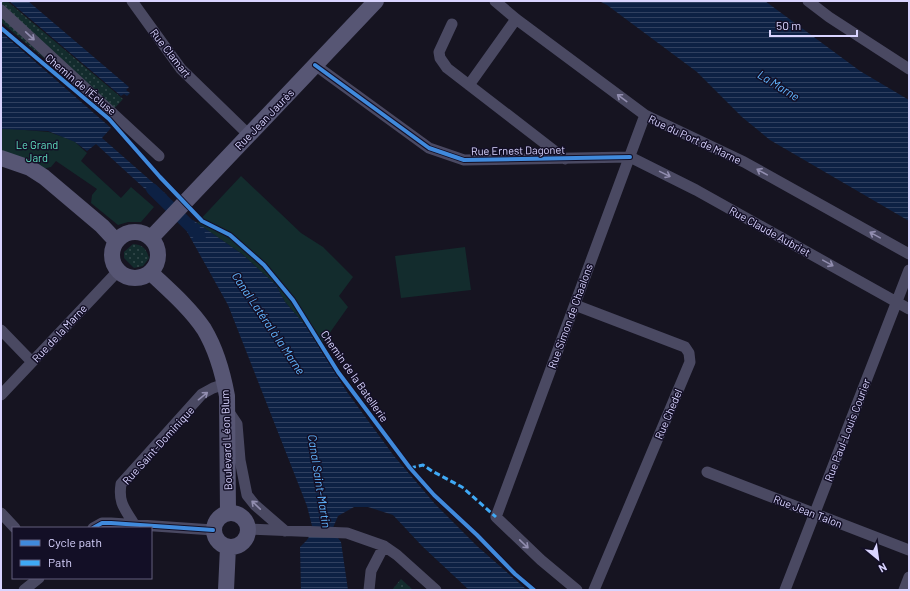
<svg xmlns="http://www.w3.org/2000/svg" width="910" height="591" font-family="Barlow,sans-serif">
	<defs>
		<pattern id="grass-dots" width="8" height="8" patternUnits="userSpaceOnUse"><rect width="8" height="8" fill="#132c2d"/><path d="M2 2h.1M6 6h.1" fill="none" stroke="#354a4c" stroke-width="1.8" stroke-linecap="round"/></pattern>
		<pattern id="water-rules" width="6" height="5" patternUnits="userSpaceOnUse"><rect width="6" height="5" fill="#0d2144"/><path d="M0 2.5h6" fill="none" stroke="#304060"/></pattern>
	</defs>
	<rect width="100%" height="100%" fill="#161421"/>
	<path fill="url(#grass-dots)" d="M 1,1 L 7,1 L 123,99 L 112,111 L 1,8 Z
		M 1,12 L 90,97 L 1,22 Z
		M 133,244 C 143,245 146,248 149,258 L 143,266 L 134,268 L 124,258 L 124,252 Z
		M 401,579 L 413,590 L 392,590 Z"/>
	<path fill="#132c2d" d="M 1,128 L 49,132 L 74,141 L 87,153 L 81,161 L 121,198 L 131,187 L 154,207 L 141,222 L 128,222 L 118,225 L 91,203 L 92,195 L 97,189 L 56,161 L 51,167 L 34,171 L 1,159 Z
		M 241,176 L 301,233 L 323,247 L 353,277 L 339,296 L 348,307 L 319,348 L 305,325 L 285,302 L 276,285 L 242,254 L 197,223 Z
		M 465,247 L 471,290 L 401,298 L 395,256 Z"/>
	<path fill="url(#water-rules)" d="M 9,1 L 28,1 L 129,87 L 126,90 L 130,93 L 127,96 L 124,94 L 121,96 Z
		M 599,1 L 765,1 L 860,71 L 909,100 L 909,221 L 770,140 L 742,117 L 697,72 L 607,5 Z
		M 1,32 L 111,128 L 102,138 L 167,195 L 160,204 L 156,200 L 156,199 L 96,144 L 87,151 L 75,142 L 48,131 L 1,129 Z
		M 193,220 L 242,254 L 276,285 L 285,302 L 305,325 L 347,392 L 394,456 L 435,504 L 477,546 L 527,590 L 469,590 L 422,546 L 393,515 L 368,507 L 354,507 L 338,516 L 332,530 L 341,542 L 348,590 L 301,590 L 300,547 L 307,540 L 313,530 L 307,506 L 228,305 L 185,228 Z"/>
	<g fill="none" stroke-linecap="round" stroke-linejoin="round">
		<path stroke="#0d2144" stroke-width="12" d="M 152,189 L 200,236"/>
		<path stroke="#4a4962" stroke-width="11" d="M 132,1 L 181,69 L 249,135
			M 495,1 L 516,19 L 645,115 L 744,162 L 909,254
			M 808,1 L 829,17 L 909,69
			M 1,10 L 159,156
			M 452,24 L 439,52 L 440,58 L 447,68 L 565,159
			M 315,65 L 429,148 L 464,160 L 630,157 L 696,190 L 909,309
			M 469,85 L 516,19
			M 575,305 L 685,347 L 689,353 L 690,362 L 594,590
			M 1,330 L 32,362
			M 1,395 L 118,271
			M 227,409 L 237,424 L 240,460 L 247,495 L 255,505 L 285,531
			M 707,472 L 909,550
			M 1,513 L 15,528
			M 134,524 C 125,509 118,503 121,484 L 202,394 L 213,388 L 225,384
			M 93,528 L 102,523 L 111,523 L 213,530
			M 249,529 L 347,533 L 384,546 L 397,555 L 436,590
			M 24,590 L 39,578
			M 369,590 L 371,571 L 384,546
			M 577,590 L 541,560 L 496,517 L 645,115
			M 785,590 L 909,270
			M 904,590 L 909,577"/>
		<path stroke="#575674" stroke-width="16" d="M 1,158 L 30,168 L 44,177 L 102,226 L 116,241
			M112 255a23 23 0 1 1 46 0a23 23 0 1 1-46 0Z
			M 151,238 L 376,1
			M 151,273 C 169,290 190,308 204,329 C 216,349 223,374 227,396 L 228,512
			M214 530a17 17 0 1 1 34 0a17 17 0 1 1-34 0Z
			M 226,590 L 228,547"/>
		<path stroke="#3fa9f5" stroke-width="3" stroke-dasharray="6 3" stroke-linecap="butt" d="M 410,468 L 423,465 L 432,471 L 462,487 L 496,517"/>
		<g stroke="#130f26" stroke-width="6">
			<path id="cycleway" d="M 1,28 L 109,119 L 160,177 L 202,221 L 230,235 L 264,265 L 293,300 L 338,372 L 410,468 L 434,495 L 477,535 L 515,574 L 534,590
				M 315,65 L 429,148 L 464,160 L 630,157
				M 93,528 L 102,523 L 111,523 L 213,530"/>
		</g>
		<use href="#cycleway" stroke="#408adc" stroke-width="4"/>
	</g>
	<defs><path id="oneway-shaft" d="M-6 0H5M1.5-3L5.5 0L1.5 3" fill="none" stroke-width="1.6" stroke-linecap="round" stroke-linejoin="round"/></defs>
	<g stroke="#928eb0">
		<use href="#oneway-shaft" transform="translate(30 36) rotate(43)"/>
		<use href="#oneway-shaft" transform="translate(622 98) rotate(-143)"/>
		<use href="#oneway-shaft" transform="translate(762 172) rotate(-151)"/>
		<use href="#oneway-shaft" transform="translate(665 174) rotate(26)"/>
		<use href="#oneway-shaft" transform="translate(875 235) rotate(-151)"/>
		<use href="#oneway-shaft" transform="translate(828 263) rotate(29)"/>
		<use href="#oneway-shaft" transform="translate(203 396) rotate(-39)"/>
		<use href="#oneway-shaft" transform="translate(256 505) rotate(-136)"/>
		<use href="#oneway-shaft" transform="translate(524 544) rotate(44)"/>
	</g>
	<g text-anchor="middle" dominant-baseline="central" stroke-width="3" stroke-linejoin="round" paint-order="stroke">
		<g font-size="11" fill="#d9d4ff" stroke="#130f26">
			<text transform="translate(171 53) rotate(52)">Rue Clamart</text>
			<text transform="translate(81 84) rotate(40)">Chemin de l'Écluse</text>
			<text transform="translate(264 119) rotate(-46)">Rue Jean Jaurès</text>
			<text transform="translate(695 139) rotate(25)">Rue du Port de Marne</text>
			<text transform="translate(518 150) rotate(-1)">Rue Ernest Dagonet</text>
			<text transform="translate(770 231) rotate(29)">Rue Claude Aubriet</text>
			<text transform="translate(570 316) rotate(-70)">Rue Simon de Chaalons</text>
			<text transform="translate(59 333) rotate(-47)">Rue de la Marne</text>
			<text transform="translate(355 376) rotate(55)">Chemin de la Batellerie</text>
			<text transform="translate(668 414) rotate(-67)">Rue Chedel</text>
			<text transform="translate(847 430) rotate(-69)">Rue Paul-Louis Courier</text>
			<text transform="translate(226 440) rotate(-92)">Boulevard Léon Blum</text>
			<text transform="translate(158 445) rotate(-48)">Rue Saint-Dominique</text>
			<text transform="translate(808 511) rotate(21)">Rue Jean Talon</text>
		</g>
		<g font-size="11" fill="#5fe0c0" stroke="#130f26">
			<text x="37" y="144">Le Grand<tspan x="37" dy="13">Jard</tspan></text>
		</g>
		<g font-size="12" font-style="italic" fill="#62b6ff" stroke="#130f26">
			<text transform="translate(779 85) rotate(32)">La Marne</text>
			<text transform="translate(269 323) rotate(56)">Canal Latéral à la Marne</text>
			<text transform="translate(320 481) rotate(81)">Canal Saint-Martin</text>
		</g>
	</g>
	<rect width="910" height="591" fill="none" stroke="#d9d4ff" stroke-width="4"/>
	<rect x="12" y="527" width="140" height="52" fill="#130f26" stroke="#625e7d"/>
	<rect x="20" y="540" width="20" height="6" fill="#408adc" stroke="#625e7d"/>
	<text x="48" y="547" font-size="12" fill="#d9d4ff">Cycle path</text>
	<rect x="20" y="560" width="20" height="6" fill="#3fa9f5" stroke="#625e7d"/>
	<text x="48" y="567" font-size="12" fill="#d9d4ff">Path</text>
	<g transform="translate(878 559) rotate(151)" stroke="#130f26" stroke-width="3" paint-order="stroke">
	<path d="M0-3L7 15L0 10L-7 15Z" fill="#d9d4ff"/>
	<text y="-6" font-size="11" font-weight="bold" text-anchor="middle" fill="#d9d4ff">N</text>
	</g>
	<path d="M770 30v6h87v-6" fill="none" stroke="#d9d4ff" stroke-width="2"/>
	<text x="776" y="30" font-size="12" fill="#d9d4ff" stroke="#130f26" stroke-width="3" paint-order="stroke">50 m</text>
</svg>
